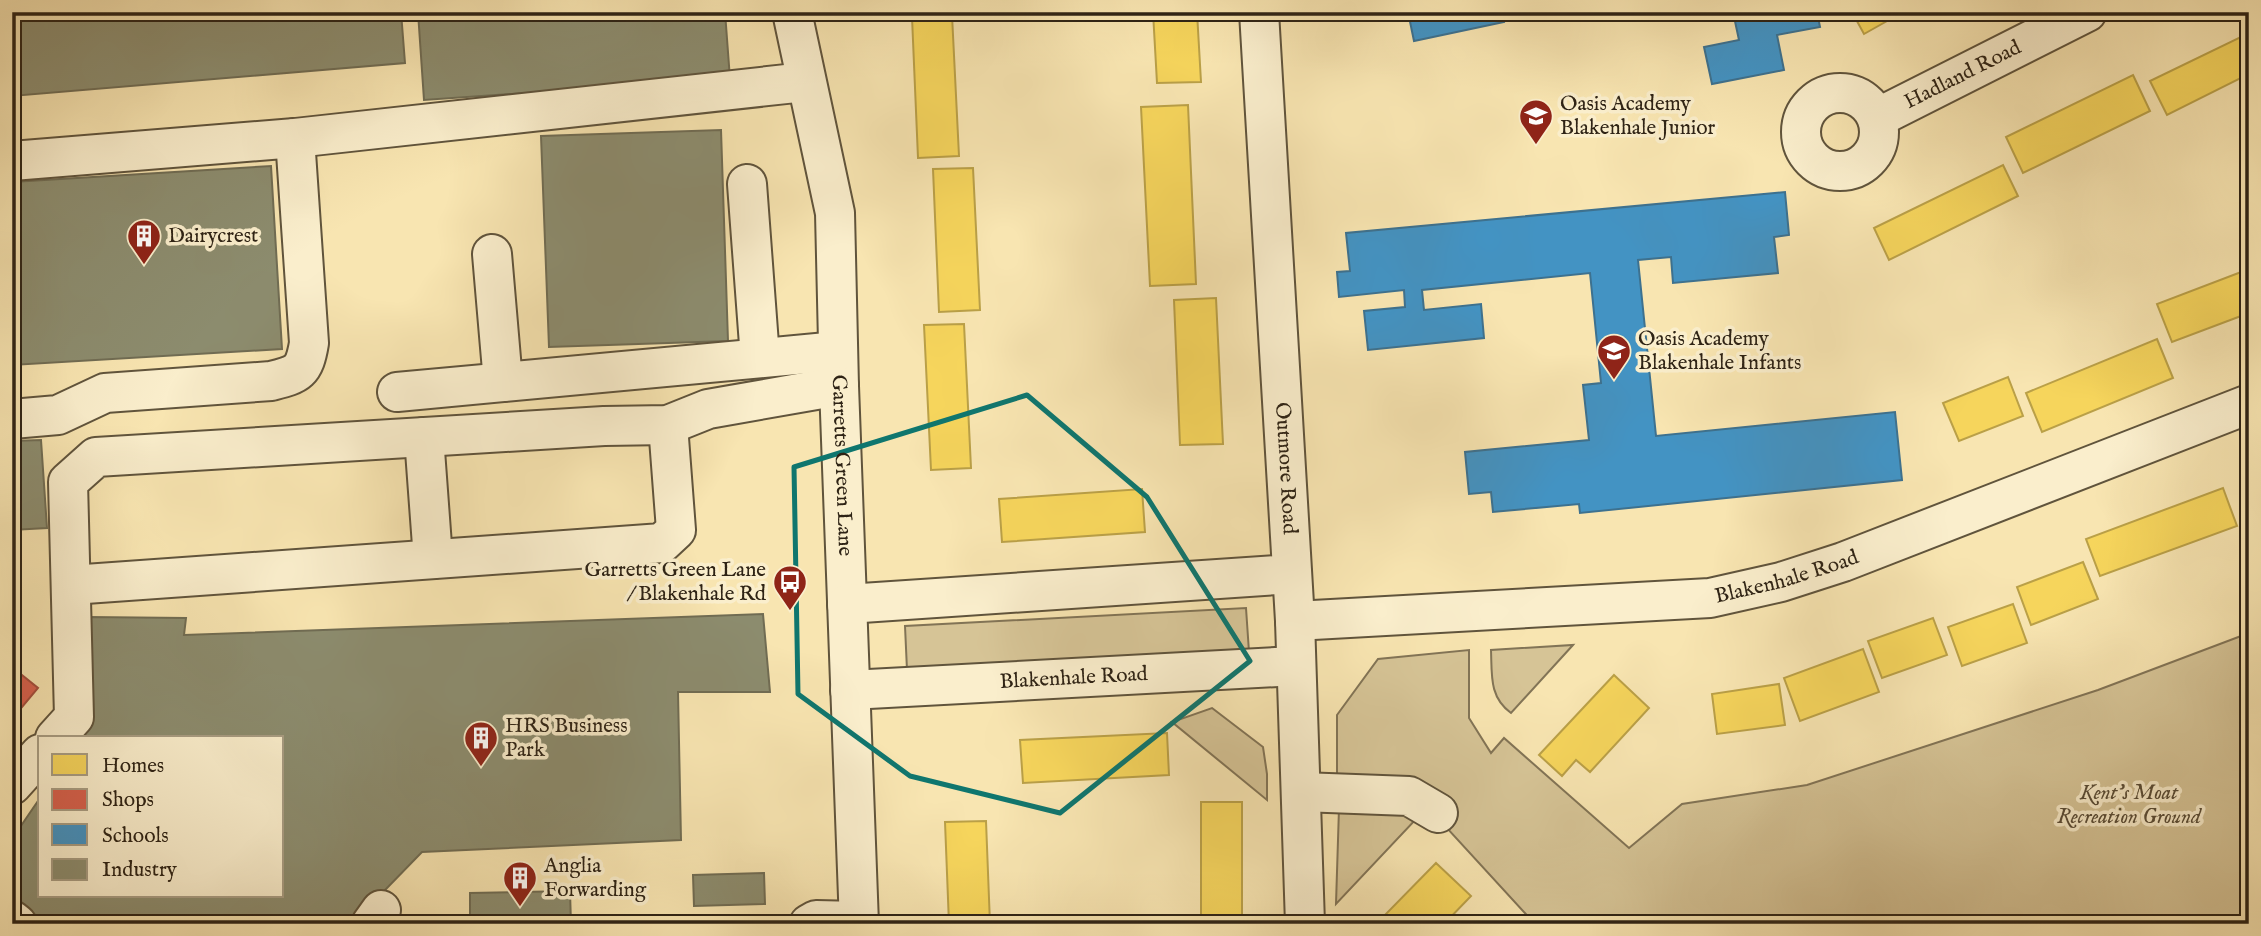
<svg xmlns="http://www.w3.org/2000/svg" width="2261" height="936" font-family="'IM FELL English',serif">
	<rect width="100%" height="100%" fill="#f8e5b1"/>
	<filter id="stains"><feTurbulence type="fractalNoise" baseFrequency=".00286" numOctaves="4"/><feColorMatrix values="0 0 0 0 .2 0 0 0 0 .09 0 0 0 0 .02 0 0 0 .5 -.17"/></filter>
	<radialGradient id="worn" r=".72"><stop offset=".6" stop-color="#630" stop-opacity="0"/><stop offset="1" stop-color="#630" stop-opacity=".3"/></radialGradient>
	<path fill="#d6c496" stroke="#827456" stroke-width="2" d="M 1246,608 L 1249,652 L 907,670 L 905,626 Z
		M 2249,633 L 2249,924 L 1535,924 L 1436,816 L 1337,783 L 1337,715 L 1378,659 L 1469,650 L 1469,718 L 1491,753 L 1504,738 L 1629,848 L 1682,804 L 1807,785 L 2098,690 Z
		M 1573,645 L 1511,713 C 1489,697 1492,675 1491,650 Z
		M 1212,708 L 1263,747 L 1267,774 L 1267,800 L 1172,722 Z
		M 1339,808 L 1408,811 L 1418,817 L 1336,904 Z"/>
	<path fill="#f6d55c" stroke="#baa047" stroke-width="2" d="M 1153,12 L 1197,12 L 1201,82 L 1157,83 Z
		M 1852,12 L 1903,12 L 1864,34 Z
		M 952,15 L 959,156 L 918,158 L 912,17 Z
		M 2249,33 L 2249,74 L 2167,115 L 2150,81 Z
		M 2133,75 L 2150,111 L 2023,173 L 2006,137 Z
		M 1188,105 L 1196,284 L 1150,286 L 1141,107 Z
		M 2003,165 L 2018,196 L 1889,260 L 1874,228 Z
		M 973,168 L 980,310 L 939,312 L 933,169 Z
		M 2249,269 L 2249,313 L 2172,342 L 2157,304 Z
		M 1216,298 L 1223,444 L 1180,445 L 1174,300 Z
		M 964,324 L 971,468 L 931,470 L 924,325 Z
		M 2157,339 L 2173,378 L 2042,432 L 2026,393 Z
		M 2008,377 L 2023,416 L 1959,441 L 1943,403 Z
		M 2223,488 L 2237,526 L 2100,576 L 2086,539 Z
		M 1142,489 L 1145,532 L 1002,542 L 999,499 Z
		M 2083,562 L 2098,599 L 2031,625 L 2017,587 Z
		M 2013,604 L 2027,643 L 1962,666 L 1948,627 Z
		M 1933,618 L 1947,655 L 1882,678 L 1868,641 Z
		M 1863,649 L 1879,692 L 1800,721 L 1784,678 Z
		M 1614,675 L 1649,708 L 1590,772 L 1576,760 L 1562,776 L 1539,755 Z
		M 1779,684 L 1785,725 L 1717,734 L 1712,694 Z
		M 1167,733 L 1169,775 L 1023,783 L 1020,740 Z
		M 1201,802 L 1242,802 L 1242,924 L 1201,924 Z
		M 986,821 L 990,924 L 949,924 L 945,822 Z
		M 1436,863 L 1471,896 L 1444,924 L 1381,924 L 1379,921 Z"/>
	<path fill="#d6604d" stroke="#a44e3c" stroke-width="2" d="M 12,667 L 38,688 L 12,719 Z"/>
	<path fill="#4393c3" stroke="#3d718f" stroke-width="2" d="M 1408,12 L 1502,12 L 1504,22 L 1414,41 Z
		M 1733,12 L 1817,12 L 1820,27 L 1777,35 L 1784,70 L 1712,84 L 1704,47 L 1739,40 Z
		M 1785,192 L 1789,235 L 1774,237 L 1778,273 L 1673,283 L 1671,257 L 1638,260 L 1656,436 L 1895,412 L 1902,480 L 1580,513 L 1579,504 L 1493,512 L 1491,492 L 1469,494 L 1465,452 L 1589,440 L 1583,385 L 1601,383 L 1590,273 L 1422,290 L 1424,310 L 1481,304 L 1484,338 L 1368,350 L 1364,311 L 1405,307 L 1404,290 L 1339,297 L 1337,272 L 1350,271 L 1346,233 Z"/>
	<path fill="#8c8c6e" stroke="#706c53" stroke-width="2" d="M 12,12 L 401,12 L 405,63 L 12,96 Z
		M 418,12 L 725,12 L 730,79 L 424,100 Z
		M 721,130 L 728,341 L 549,347 L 541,136 Z
		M 271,166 L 282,349 L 12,365 L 12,182 Z
		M 41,440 L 47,528 L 12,530 L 12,441 Z
		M 763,614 L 770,692 L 678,692 L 681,840 L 422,852 L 352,924 L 36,924 L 12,906 L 12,839 L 40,798 L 40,896 L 282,896 L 282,738 L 81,738 L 91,722 L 89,617 L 186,618 L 184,635 Z
		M 764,873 L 765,904 L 694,906 L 693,875 Z
		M 570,891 L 571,924 L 470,924 L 470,893 Z"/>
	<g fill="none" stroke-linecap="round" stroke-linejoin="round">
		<g stroke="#60543c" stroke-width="42">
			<g id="minor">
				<path id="s1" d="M 792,12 L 835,213 L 839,386 L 859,924"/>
				<path id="s2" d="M 1259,12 L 1295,621 L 1305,924"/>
				<circle cx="1840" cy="132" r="39"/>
				<path id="s3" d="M 1877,118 L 2087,12"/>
				<path d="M 12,161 L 295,138 L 805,82"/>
				<path d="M 747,184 L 760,358"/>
				<path d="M 492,254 L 503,382"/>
				<path d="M 397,392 L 838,351"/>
				<path d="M 12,419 L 58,415 L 105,393 L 271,381 C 298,374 304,373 309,343 L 295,138"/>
				<path d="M 424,437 L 433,559"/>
				<path d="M 71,585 L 662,543 L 676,530 L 668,425"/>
				<path d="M 847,604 L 1292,574"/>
				<path id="s4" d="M 1295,621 L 1710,598 L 1781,582 L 1843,562 L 2249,404"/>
				<path id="s5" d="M 850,690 L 1296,666"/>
				<path d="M 55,738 L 74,717 L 68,482 L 96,457 L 604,426 L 668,425 L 708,409 L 839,386"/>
				<path d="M 12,785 L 40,754"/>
				<path d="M 1301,792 L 1409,796 L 1438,813"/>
				<path d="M 12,920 L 17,924"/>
				<path d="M 371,924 L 381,910"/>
				<path d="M 809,924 L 816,920 L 859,921"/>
			</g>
		</g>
		<use href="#minor" stroke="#faeecc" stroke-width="38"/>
	</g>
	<path fill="none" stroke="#0f766e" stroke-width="5" stroke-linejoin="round" d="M 1027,395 L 1147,497 L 1250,661 L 1060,813 L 910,776 L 798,694 L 794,467 Z"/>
	<defs>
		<g id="school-pin" transform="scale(1.75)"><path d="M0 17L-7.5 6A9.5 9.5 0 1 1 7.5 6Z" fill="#8f2418" stroke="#faeecc"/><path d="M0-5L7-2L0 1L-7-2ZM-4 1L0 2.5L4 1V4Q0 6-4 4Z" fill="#fff"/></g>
		<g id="building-pin" transform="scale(1.75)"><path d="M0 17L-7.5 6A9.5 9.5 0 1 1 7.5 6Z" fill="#8f2418" stroke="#faeecc"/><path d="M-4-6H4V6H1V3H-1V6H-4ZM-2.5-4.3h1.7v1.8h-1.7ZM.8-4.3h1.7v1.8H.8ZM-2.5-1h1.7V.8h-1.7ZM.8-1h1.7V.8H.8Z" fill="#fff"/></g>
		<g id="bus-pin" transform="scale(1.75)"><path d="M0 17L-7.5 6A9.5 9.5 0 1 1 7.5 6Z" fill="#8f2418" stroke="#faeecc"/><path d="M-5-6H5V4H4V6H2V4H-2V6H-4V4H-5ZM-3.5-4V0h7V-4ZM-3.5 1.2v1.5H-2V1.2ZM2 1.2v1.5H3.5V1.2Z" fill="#fff"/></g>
	</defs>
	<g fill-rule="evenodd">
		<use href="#school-pin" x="1536" y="116"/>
		<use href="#building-pin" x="144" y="236"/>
		<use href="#school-pin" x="1614" y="351"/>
		<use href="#bus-pin" x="790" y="582"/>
		<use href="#building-pin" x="481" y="738"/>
		<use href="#building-pin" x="520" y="878"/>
	</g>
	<g text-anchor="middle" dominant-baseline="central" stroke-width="7" stroke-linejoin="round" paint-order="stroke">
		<g font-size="21" fill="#2e2315" stroke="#faeecc">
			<text stroke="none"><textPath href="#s3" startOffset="96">Hadland Road</textPath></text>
			<text stroke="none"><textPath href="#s1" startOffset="458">Garretts Green Lane</textPath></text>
			<text stroke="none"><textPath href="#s2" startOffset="457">Outmore Road</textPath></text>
			<text stroke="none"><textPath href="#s4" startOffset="495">Blakenhale Road</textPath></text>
			<text stroke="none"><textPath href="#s5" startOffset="224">Blakenhale Road</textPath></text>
		</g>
		<g font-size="21" fill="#2e2315" stroke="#faeecc" text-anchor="start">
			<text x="1560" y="104">Oasis Academy<tspan x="1560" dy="24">Blakenhale Junior</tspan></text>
			<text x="168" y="236">Dairycrest</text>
			<text x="1638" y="339">Oasis Academy<tspan x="1638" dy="24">Blakenhale Infants</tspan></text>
			<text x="766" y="570" text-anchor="end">Garretts Green Lane<tspan x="766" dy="24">/ Blakenhale Rd</tspan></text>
			<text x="505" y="726">HRS Business<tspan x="505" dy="24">Park</tspan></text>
			<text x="544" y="866">Anglia<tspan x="544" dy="24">Forwarding</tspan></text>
		</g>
		<g font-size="21" font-style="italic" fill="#584b35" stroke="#faeecc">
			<text x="2129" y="793">Kent's Moat<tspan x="2129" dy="24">Recreation Ground</tspan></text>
		</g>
	</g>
	<rect width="2261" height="936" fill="none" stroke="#f8e5b1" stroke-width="42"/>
	<rect x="14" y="14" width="2233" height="908" fill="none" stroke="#2e2315" stroke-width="3.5"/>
	<rect x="21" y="21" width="2219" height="894" fill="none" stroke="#2e2315" stroke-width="2"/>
	<rect x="38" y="736" width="245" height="161" fill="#faeecc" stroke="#a89d83" stroke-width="2"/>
	<rect x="52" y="754" width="35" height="21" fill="#f6d55c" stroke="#a89d83" stroke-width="2"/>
	<text x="102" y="772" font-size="21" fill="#2e2315">Homes</text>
	<rect x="52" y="789" width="35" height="21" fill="#d6604d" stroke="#a89d83" stroke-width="2"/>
	<text x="102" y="806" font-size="21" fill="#2e2315">Shops</text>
	<rect x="52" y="824" width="35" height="21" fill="#4393c3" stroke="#a89d83" stroke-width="2"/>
	<text x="102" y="842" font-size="21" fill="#2e2315">Schools</text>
	<rect x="52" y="859" width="35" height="21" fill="#8c8c6e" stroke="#a89d83" stroke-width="2"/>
	<text x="102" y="876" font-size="21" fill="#2e2315">Industry</text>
	<rect width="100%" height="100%" filter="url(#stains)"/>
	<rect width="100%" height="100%" fill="url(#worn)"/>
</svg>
